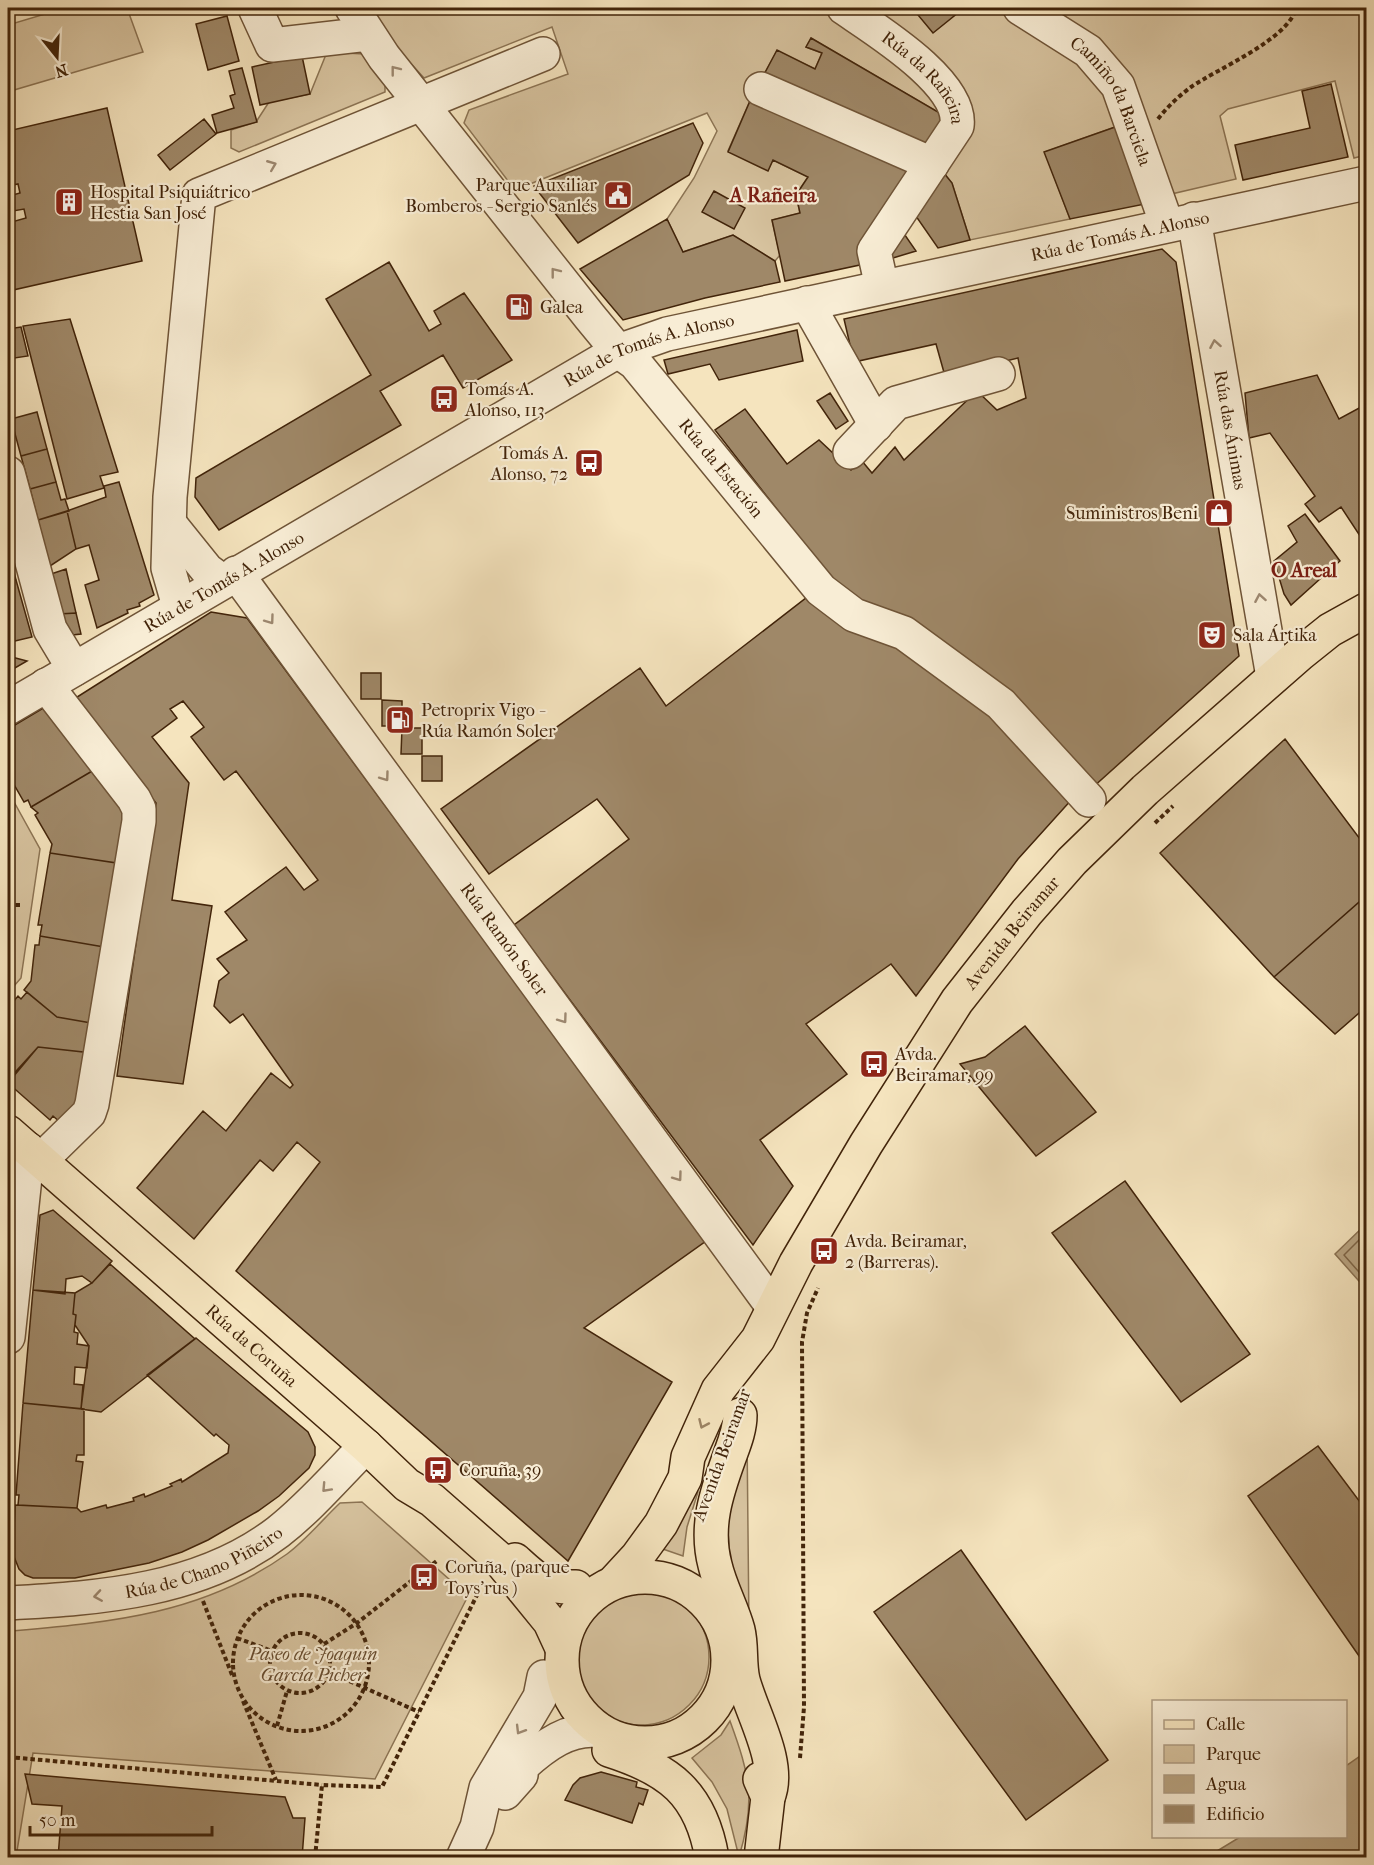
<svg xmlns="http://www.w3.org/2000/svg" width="1374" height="1865" font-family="'IM FELL French Canon',serif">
	<rect width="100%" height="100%" fill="#f5e4be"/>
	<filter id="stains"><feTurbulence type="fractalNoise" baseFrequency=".00333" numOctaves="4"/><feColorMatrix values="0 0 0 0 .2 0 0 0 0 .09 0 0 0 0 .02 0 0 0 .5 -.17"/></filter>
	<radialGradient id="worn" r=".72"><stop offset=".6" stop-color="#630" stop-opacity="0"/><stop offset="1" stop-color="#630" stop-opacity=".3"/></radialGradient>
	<path fill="#d7c39f" stroke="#8c7454" stroke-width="1.5" d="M 65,8 L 127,8 L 143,52 L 14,90 L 8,72 L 8,25 Z
		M 367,8 L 1000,8 C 1034,40 1085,51 1108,95 C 1113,104 1115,116 1118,126 L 1045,152 L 1070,219 L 970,240 L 952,183 L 939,167 L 950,119 L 811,38 L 806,47 L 822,53 L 815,69 L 777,51 L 753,94 L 728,151 L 768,170 L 773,160 L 808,177 L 796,195 L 800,213 L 772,220 L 780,255 L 775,261 L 733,235 L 683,252 L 667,219 L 694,178 L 717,131 L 707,113 L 515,190 L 464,123 L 469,110 L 568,74 L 552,27 L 424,78 L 375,24 Z
		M 1045,8 L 1366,8 L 1366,155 L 1354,158 L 1335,81 L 1228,109 L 1220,116 L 1236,179 L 1167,195 L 1154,151 Z
		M 327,52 L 364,54 L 385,80 L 385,92 L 239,152 L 231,148 L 231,130 L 256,122 L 269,102 L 310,94 Z
		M 8,791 L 40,849 L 21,978 L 8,993 Z
		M 747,1434 L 749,1630 L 717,1544 Z
		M 692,1490 L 698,1492 L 687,1527 L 683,1556 L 660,1548 Z
		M 362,1502 L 468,1596 L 375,1779 L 33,1753 L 16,1857 L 8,1858 L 8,1648 L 13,1631 C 112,1622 203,1614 287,1554 C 306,1540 323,1519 340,1503 Z
		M573 1657a68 68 0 1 1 136 0a68 68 0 1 1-136 0Z
		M 730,1721 C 750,1776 756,1800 739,1857 L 727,1809 L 712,1782 L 692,1758 L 721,1735 Z"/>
	<path fill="#b8a381" stroke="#897051" stroke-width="1.5" d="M 1366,1224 L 1366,1289 L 1335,1254 Z
		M 1366,1752 L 1366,1857 L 1222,1858 L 1217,1851 L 1240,1837 L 1346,1836 L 1346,1766 Z"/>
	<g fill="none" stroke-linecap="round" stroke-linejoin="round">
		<path stroke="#7d6446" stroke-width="1.5" d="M 1366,1233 L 1344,1255 L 1366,1280"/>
	</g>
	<path fill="#9f8868" stroke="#42240a" stroke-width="1.5" d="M 868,8 L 887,8 L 878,15 Z
		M 928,8 L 964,8 L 933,33 L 918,15 Z
		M 227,16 L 239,61 L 208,70 L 196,24 Z
		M 811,38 L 950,119 L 930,158 L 760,82 L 777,50 L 815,69 L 822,53 L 806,47 Z
		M 302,56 L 310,94 L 260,105 L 252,67 Z
		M 242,68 L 257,122 L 217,133 L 212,115 L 234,108 L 230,96 L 235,94 L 229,71 Z
		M 1331,84 L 1348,157 L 1243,180 L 1235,145 L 1310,128 L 1302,91 Z
		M 753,94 L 920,167 L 869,263 L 785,281 L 772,220 L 800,213 L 796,195 L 808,177 L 773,160 L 768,171 L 728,152 Z
		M 107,108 L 142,261 L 13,290 L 8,267 L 8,223 L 26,218 L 24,209 L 13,211 L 9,196 L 20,193 L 18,184 L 8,186 L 8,131 Z
		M 204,119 L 216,134 L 170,170 L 158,155 Z
		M 693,123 L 703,143 L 689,175 L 578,243 L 534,186 Z
		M 1118,126 L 1145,204 L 1070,219 L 1044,152 Z
		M 939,167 L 952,183 L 970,240 L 938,248 L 911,209 Z
		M 714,191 L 745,208 L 734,229 L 702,212 Z
		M 667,219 L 683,252 L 733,235 L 775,261 L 780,282 L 705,298 L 623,320 L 580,269 Z
		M 898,225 L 916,251 L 883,261 Z
		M 1162,249 L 1176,262 L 1239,656 L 1092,788 L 851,604 L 715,430 L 745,409 L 787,464 L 819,440 L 851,470 L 862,461 L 872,473 L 895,447 L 904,460 L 977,391 L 997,410 L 1026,398 L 1018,358 L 945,376 L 936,344 L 854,362 L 844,319 Z
		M 389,262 L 429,331 L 441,324 L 434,311 L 464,293 L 512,360 L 463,388 L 443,355 L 380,391 L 401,425 L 219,530 L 195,497 L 196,478 L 371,375 L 326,299 Z
		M 70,319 L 118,472 L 100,476 L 104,488 L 67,499 L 23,326 Z
		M 21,327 L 28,356 L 8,359 L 8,329 Z
		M 797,330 L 803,361 L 719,380 L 710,364 L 668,374 L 664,360 Z
		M 1317,375 L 1339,419 L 1361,407 L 1366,416 L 1366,545 L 1341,507 L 1319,522 L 1305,504 L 1315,496 L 1270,433 L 1249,438 L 1245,393 Z
		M 830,393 L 848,421 L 836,429 L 817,401 Z
		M 37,412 L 47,449 L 21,456 L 11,419 Z
		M 47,449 L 56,482 L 30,489 L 21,456 Z
		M 56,482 L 61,500 L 65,499 L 69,511 L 38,520 L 30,489 Z
		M 119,482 L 154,595 L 139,603 L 140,606 L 127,610 L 128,613 L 97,628 L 85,585 L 99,580 L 89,545 L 76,549 L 67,511 L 106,497 L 104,486 Z
		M 67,511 L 76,549 L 50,566 L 38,520 Z
		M 1305,514 L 1340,561 L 1291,605 L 1284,594 L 1274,561 L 1297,542 L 1288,526 Z
		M 8,549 L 16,580 L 8,582 Z
		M 66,569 L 76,613 L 59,614 L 51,574 Z
		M 16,580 L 32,637 L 15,641 L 8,639 L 8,582 Z
		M 806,598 L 897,644 L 993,711 L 1073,798 L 1018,859 L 916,996 L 891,964 L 806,1024 L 847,1074 L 760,1140 L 793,1186 L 753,1245 L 514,925 L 629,839 L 597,799 L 489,874 L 441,809 L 640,668 L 666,706 Z
		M 211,612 L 247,618 L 706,1241 L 584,1328 L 672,1382 L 568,1561 L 236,1271 L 320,1162 L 297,1142 L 273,1171 L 260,1160 L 194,1239 L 137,1188 L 203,1111 L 226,1131 L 271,1073 L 290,1088 L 293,1085 L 243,1014 L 230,1023 L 214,1006 L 219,981 L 229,973 L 217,959 L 247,940 L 225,912 L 286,867 L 304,890 L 318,880 L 236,771 L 224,780 L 191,737 L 204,727 L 183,701 L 170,709 L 177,718 L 152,737 L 189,783 L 172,900 L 212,906 L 183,1084 L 117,1076 L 156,803 L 74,699 Z
		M 76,613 L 81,634 L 63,636 L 59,614 Z
		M 8,656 L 27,661 L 8,672 Z
		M 361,673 L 381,673 L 381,699 L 361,699 Z
		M 382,700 L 402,701 L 402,726 L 382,726 Z
		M 50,704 L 99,767 L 31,807 L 28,800 L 24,802 L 8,774 L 8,729 Z
		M 402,728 L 422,728 L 422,754 L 401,754 Z
		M 1285,739 L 1366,847 L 1366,896 L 1274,977 L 1160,853 Z
		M 422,756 L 442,756 L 442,781 L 422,781 Z
		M 99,767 L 130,814 L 123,864 L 50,853 L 52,844 L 35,815 L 38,813 L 31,807 Z
		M 50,853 L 123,864 L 110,948 L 40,936 L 42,925 L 38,925 Z
		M 1366,896 L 1366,1007 L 1335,1034 L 1274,977 Z
		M 40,936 L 110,948 L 97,1024 L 57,1017 L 24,990 L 31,981 L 35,945 L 39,945 Z
		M 27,992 L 57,1017 L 97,1024 L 92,1053 L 38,1047 L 8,1080 L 8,1008 L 18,996 L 21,999 Z
		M 1025,1026 L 1096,1112 L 1036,1156 L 960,1064 L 985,1057 Z
		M 38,1047 L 92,1053 L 85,1095 L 61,1123 L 53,1116 L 50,1120 L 8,1083 Z
		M 1125,1181 L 1250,1354 L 1181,1402 L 1052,1233 Z
		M 53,1210 L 112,1261 L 92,1283 L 82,1276 L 66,1279 L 65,1294 L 33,1290 L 40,1215 Z
		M 110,1264 L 195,1339 L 101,1412 L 81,1409 L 89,1346 L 75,1325 L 76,1315 L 73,1314 L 75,1293 L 92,1283 Z
		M 33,1290 L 75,1293 L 73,1314 L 76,1315 L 74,1332 L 78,1333 L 77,1344 L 89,1346 L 87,1368 L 75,1367 L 74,1384 L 83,1385 L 81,1409 L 23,1403 Z
		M 196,1338 L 308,1432 L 315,1447 L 315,1455 L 309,1468 L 279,1496 L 258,1511 L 208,1540 L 182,1552 L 149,1563 L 75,1578 L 33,1578 L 25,1575 L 19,1569 L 13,1554 L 15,1505 L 77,1508 L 81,1512 L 106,1505 L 107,1508 L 134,1501 L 133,1498 L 144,1494 L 145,1497 L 172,1486 L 170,1484 L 181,1479 L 182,1482 L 228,1453 L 229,1445 L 216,1434 L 214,1436 L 147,1375 Z
		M 23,1403 L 84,1409 L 84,1455 L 77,1455 L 76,1461 L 83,1462 L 77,1508 L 18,1505 L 19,1495 L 16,1495 Z
		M 1318,1446 L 1366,1510 L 1366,1666 L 1248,1496 Z
		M 961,1550 L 1108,1760 L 1026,1820 L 874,1612 Z
		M 601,1772 L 637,1782 L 636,1787 L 648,1790 L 643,1805 L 639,1803 L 632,1823 L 565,1800 L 573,1785 L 580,1778 Z
		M 25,1774 L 285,1797 L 293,1818 L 305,1818 L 302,1858 L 58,1858 L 62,1806 L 32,1804 Z
		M 508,1853 L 523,1858 L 506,1858 Z"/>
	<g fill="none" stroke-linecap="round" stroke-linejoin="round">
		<g stroke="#6f5437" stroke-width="36">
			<g id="minor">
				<path d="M 255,8 L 272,45 L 368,34"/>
				<path id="s1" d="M 352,8 L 384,57 L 590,317 L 618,351 L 635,363 L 821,590 L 854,615 L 904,633 L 1001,704 L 1089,800"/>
				<path id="s2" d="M 844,8 C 876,30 963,83 957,126 L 874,251 L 882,287"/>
				<path id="s3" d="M 1020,8 L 1088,51 L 1118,86 L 1167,225"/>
				<path d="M 761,89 L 932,164"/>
				<path id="s4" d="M 1194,219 L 1273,677"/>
				<path d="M 807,303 L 876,425"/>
				<path d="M 850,452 L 896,403 L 998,374"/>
				<path d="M 8,473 L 50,629 L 74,669"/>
				<path d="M 170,524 L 207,570 L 222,581"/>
				<path id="s5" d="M 236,573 L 773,1307"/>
				<path d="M 179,606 L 168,568 L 170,497 L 199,195 L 543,54"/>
				<path id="s6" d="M 8,708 L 618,351 L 667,334 L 1366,183"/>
				<path d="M 41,1160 L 89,1113 L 92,1104 L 139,821 L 139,809 L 134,799 L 46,685"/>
				<path d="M 8,1337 L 28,1149"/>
				<path id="s7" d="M 8,1603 C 101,1598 201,1591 278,1532 C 310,1507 337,1475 366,1446"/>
				<path d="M 505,1793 L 521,1775 L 522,1766 C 544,1746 570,1726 601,1731"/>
				<path d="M 463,1858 L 477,1827 L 486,1788 L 540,1697 L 544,1677"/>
			</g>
		</g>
		<g stroke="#42240a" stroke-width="36">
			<g id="major">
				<path id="s8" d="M 8,1132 L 366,1446 L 407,1485 L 432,1500 L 497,1557 L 550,1622 L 562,1648"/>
				<path d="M 740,1415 C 740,1430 734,1444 729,1458 C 716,1494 705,1527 715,1565 C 720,1587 732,1608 738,1630 C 742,1646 739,1663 743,1680 C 752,1714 782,1764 768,1797"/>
				<path d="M 515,1560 C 538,1581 544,1588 576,1587"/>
				<circle cx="645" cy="1660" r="83"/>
				<path id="s9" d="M 614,1582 L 637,1557 L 661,1524 L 685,1478 L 688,1457 L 718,1390 L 758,1339 L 796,1263 L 866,1144 L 957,1001 L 1027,912 L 1072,861 L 1145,790 L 1300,654 L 1330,630 L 1366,610"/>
				<path d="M 609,1750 C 669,1769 701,1793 712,1858"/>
				<path d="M 760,1779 L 768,1797 L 761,1858"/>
			</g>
		</g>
		<path stroke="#42240a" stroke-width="4" stroke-dasharray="4.5 3" stroke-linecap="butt" d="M 1158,119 C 1167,107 1179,96 1191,87 C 1217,69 1289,39 1296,8
			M 1155,823 L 1173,806
			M 8,905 L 22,905
			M233 1663a68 68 0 1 1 136 0a68 68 0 1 1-136 0Z
			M 203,1601 L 232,1675
			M270 1663a30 30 0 1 1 60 0a30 30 0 1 1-60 0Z
			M 237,1638 L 272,1651
			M 324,1644 L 357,1623 L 438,1560
			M 329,1672 L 419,1712
			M 243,1701 L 276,1780
			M 277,1726 L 287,1691
			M 8,1757 L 322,1785
			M 800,1758 L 804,1707 L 802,1342 L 807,1313 L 818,1288
			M 315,1858 L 322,1785 L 382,1787 L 477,1595"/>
		<use href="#minor" stroke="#f8edd5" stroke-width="33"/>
		<use href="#major" stroke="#f5e4be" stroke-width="33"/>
	</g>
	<defs><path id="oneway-chevron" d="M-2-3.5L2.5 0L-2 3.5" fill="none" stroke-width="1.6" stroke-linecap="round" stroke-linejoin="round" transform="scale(1.5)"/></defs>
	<g stroke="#9d8870">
		<use href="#oneway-chevron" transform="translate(395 70) rotate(-128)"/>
		<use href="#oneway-chevron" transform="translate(272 165) rotate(-22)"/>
		<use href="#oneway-chevron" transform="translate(555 272) rotate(-128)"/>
		<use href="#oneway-chevron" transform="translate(1215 344) rotate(-100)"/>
		<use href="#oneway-chevron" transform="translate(1260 598) rotate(-100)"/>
		<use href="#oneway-chevron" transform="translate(270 620) rotate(54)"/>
		<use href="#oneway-chevron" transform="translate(385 777) rotate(54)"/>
		<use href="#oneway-chevron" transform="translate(563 1019) rotate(54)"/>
		<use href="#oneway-chevron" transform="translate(678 1177) rotate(54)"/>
		<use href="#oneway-chevron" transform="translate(326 1488) rotate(133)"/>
		<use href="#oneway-chevron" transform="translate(98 1596) rotate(171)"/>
		<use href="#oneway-chevron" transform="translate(520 1730) rotate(121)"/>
	</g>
	<use stroke="#9c8464" href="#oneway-chevron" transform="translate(703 1424) rotate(114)"/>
	<defs>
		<g id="civic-square" transform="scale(1.5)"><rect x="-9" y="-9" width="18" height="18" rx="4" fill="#8f2418" stroke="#f8edd5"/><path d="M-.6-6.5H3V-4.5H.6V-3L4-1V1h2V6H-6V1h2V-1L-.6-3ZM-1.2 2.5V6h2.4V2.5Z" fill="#fff"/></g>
		<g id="building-square" transform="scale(1.5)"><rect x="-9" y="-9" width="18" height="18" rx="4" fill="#8f2418" stroke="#f8edd5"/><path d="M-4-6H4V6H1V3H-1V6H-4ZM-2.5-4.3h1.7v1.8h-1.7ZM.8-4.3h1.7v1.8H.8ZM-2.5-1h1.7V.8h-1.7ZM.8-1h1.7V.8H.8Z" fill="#fff"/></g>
		<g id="fuel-square" transform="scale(1.5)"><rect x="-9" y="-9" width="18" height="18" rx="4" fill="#8f2418" stroke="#f8edd5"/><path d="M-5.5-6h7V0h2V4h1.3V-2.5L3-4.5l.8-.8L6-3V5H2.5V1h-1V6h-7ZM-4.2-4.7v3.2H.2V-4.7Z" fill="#fff"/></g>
		<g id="bus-square" transform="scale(1.5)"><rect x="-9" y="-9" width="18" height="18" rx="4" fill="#8f2418" stroke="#f8edd5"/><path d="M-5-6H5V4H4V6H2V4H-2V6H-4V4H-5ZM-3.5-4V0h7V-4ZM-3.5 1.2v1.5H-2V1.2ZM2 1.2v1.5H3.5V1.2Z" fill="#fff"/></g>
		<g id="shop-square" transform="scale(1.5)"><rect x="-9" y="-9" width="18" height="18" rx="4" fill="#8f2418" stroke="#f8edd5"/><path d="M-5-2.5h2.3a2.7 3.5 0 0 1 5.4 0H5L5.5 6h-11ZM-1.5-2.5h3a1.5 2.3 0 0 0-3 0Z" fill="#fff"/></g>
		<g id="theatre-square" transform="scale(1.5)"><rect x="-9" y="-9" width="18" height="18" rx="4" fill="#8f2418" stroke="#f8edd5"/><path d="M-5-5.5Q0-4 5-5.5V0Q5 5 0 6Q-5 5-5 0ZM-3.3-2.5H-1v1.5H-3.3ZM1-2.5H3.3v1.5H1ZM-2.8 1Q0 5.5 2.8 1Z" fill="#fff"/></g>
	</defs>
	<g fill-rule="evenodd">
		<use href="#civic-square" x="618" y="195"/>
		<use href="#building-square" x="69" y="202"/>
		<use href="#fuel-square" x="519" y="307"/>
		<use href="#bus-square" x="444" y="399"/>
		<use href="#bus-square" x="589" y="463"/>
		<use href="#shop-square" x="1219" y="513"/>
		<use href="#theatre-square" x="1212" y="635"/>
		<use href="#fuel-square" x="400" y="720"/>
		<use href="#bus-square" x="874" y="1064"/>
		<use href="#bus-square" x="824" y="1251"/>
		<use href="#bus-square" x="438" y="1470"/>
		<use href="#bus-square" x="424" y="1577"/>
	</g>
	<g text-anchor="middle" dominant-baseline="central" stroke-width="4.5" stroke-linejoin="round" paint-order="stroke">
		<g font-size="18" fill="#42240a" stroke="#f8edd5">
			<text stroke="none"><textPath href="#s2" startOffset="108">Rúa da Rañeira</textPath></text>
			<text stroke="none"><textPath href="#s3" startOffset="136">Camiño da Barciela</textPath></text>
			<text stroke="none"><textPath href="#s6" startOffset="1222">Rúa de Tomás A. Alonso</textPath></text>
			<text stroke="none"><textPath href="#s6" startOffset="736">Rúa de Tomás A. Alonso</textPath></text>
			<text stroke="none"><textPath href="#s4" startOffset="214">Rúa das Ánimas</textPath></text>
			<text stroke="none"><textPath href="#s1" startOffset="591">Rúa da Estación</textPath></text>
			<text stroke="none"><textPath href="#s6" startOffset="250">Rúa de Tomás A. Alonso</textPath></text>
			<text stroke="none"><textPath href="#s9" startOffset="766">Avenida Beiramar</textPath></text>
			<text stroke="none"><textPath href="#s5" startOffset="454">Rúa Ramón Soler</textPath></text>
			<text stroke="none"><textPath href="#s8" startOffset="324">Rúa da Coruña</textPath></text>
			<text transform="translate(722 1455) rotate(-70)">Avenida Beiramar</text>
			<text stroke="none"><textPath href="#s7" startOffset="202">Rúa de Chano Piñeiro</textPath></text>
		</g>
		<g font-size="18" fill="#42240a" stroke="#f8edd5" text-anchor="start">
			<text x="597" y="185" text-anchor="end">Parque Auxiliar<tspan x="597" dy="21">Bomberos - Sergio Sanlés</tspan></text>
			<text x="90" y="192">Hospital Psiquiátrico<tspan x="90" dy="21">Hestia San José</tspan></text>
			<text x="540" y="307">Galea</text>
			<text x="465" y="389">Tomás A.<tspan x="465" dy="21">Alonso, 113</tspan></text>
			<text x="568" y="453" text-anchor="end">Tomás A.<tspan x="568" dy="21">Alonso, 72</tspan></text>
			<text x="1198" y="513" text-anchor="end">Suministros Beni</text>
			<text x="1233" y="635">Sala Ártika</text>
			<text x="421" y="710">Petroprix Vigo -<tspan x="421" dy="21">Rúa Ramón Soler</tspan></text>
			<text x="895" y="1054">Avda.<tspan x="895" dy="21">Beiramar, 99</tspan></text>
			<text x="845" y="1241">Avda. Beiramar,<tspan x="845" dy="21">2 (Barreras).</tspan></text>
			<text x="459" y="1470">Coruña, 39</text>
			<text x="445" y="1567">Coruña, (parque<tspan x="445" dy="21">Toys'rus )</tspan></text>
		</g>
		<g font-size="18" font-style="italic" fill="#674c2f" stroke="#f8edd5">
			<text x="313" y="1654">Paseo de Joaquin<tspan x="313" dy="21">García Picher</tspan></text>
		</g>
		<g font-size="20" font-weight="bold" fill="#7a1f14" stroke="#f8edd5">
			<text x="773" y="195">A Rañeira</text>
			<text x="1304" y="570">O Areal</text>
		</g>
	</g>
	<rect width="1374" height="1865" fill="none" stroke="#f5e4be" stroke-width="30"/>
	<rect x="9" y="9" width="1356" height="1847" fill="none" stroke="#42240a" stroke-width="3"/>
	<rect x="15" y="15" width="1344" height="1835" fill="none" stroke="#42240a" stroke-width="1.5"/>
	<rect x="1152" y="1700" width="195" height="138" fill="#f8edd5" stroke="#af9d84" stroke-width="1.5"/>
	<rect x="1164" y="1720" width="30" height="9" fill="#f5e4be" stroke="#af9d84" stroke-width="1.5"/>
	<text x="1206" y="1730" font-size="18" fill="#42240a">Calle</text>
	<rect x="1164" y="1745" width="30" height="18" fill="#d7c39f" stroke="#af9d84" stroke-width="1.5"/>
	<text x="1206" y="1760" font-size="18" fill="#42240a">Parque</text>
	<rect x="1164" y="1775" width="30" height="18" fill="#b8a381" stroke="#af9d84" stroke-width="1.5"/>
	<text x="1206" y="1790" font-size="18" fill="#42240a">Agua</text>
	<rect x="1164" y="1805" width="30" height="18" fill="#9f8868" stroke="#af9d84" stroke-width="1.5"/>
	<text x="1206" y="1820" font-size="18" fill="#42240a">Edificio</text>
	<g transform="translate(57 57) rotate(162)" stroke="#f8edd5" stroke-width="4.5" paint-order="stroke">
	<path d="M0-4.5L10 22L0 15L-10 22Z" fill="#42240a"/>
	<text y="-9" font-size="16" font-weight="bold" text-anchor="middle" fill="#42240a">N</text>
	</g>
	<path d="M30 1826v9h182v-9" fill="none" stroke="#42240a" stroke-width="3"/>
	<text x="39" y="1826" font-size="18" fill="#42240a" stroke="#f8edd5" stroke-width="4.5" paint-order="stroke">50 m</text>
	<rect width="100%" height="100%" filter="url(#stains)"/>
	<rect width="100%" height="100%" fill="url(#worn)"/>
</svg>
